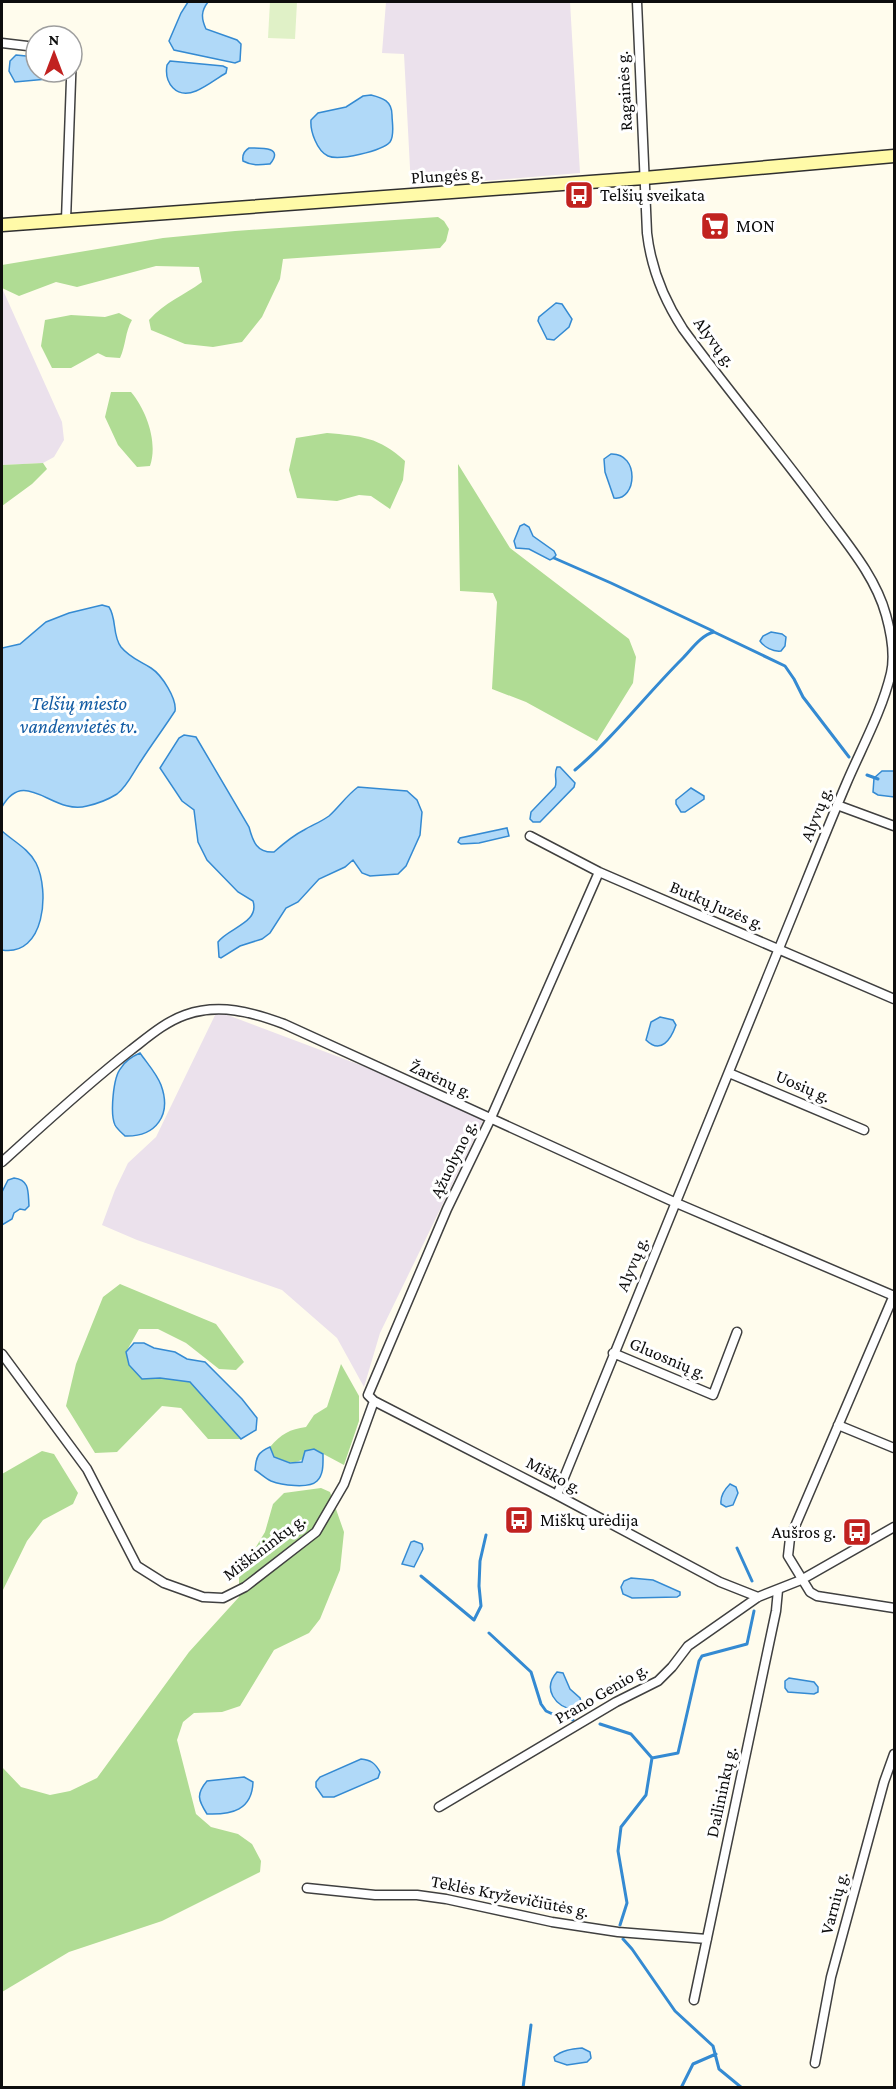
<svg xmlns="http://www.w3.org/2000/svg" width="896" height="2089" font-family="'Crimson Pro',serif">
	<rect width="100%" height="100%" fill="#fffced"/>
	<path fill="#ebe1ec" d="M 386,2 L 570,2 L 580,173 L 411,187 L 404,54 L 382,53 Z
		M 2,288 L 62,422 L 64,440 L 54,457 L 43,463 L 2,465 Z
		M 217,1011 L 363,1066 L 485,1117 L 380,1333 L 364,1387 L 337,1338 L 282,1290 L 137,1240 L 102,1225 L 115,1190 L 128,1163 L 156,1137 Z"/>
	<path fill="#b0dc94" d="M 438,217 L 444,221 L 449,229 L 446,241 L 440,248 L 283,259 L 280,279 L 262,317 L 242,342 L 213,347 L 185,344 L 151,330 L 149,320 C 165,302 183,296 202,282 L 199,267 L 156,266 L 77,287 L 56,282 L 19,296 L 2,288 L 2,265 L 163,238 L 235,231 Z
		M 119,313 L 132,320 C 125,332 126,345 120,358 L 106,357 L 98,353 L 71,368 L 52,368 L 41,346 L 45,320 L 71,315 L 105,317 Z
		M 111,392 L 131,392 C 147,411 158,443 150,466 L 137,467 L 118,445 L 105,417 Z
		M 327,433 C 361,436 379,437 405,461 L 403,480 L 390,509 L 371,496 L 359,495 L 337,501 L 297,498 L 289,470 L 296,438 Z
		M 43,463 L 47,469 L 32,484 L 2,506 L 2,465 Z
		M 458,464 L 510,548 L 629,639 L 636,657 L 633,683 L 597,741 L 526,702 L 492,689 L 497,602 L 493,593 L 460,591 Z
		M 120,1284 L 216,1324 L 244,1362 L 236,1370 L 219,1369 L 186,1343 L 158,1329 L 139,1329 L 126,1352 L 142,1379 L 160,1378 L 190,1382 L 241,1439 L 208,1439 L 181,1408 L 162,1406 L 117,1452 L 95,1453 L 66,1406 L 76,1364 L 103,1297 Z
		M 341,1364 L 359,1396 L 359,1421 L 344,1465 L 314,1449 C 298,1465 295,1465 274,1457 L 270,1447 C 281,1434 290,1429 306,1427 L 314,1415 L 327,1407 Z
		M 42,1451 L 54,1454 L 78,1493 L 73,1504 L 43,1520 L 27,1541 L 2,1592 L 2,1474 Z
		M 321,1488 L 330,1492 L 344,1532 L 340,1570 L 320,1619 L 309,1633 L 274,1650 L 240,1706 L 222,1712 L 194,1713 L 183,1722 L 177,1740 L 196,1814 L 211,1827 L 238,1834 L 252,1844 L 261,1861 L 260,1872 L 162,1921 L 69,1952 L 2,1992 L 2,1767 L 21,1787 L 50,1795 L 70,1791 L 97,1778 L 189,1652 L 239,1597 L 239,1575 L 265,1532 L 273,1504 L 284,1493 Z"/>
	<path fill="#e0f1c7" d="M 270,2 L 297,2 L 295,39 L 268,38 Z"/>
	<path fill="#b0d9f8" stroke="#348ad2" stroke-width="1.5" d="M 188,2 L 208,2 C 201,11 201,18 206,29 L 237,40 L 241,44 L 240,61 L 235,63 L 174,50 L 169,41 L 181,13 Z
		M 16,55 L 36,57 L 36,72 L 61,72 L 58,78 L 15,82 L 9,71 L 10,61 Z
		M 170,61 L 223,66 L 227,68 L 226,73 C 216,79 206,87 196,91 C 176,99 164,83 167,65 Z
		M 371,95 C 383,98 392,101 392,115 C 392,123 395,135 390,142 C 382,151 339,161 328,156 C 317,151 310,131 311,120 L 318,113 L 346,107 L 363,96 Z
		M 249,148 C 259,148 285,146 270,164 C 260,165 252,166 243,161 C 242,155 244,151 249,148 Z
		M 556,303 L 562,304 L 572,319 L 569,327 L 554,340 L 547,339 L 538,321 L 539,317 Z
		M 611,454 C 640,453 637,501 614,498 L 605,472 L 604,459 Z
		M 524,524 L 529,527 L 533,536 L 554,551 L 556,555 L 554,558 L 550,560 L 529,549 L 516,548 L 514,541 L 520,526 Z
		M 102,605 L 109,607 C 117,619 112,635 121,647 C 130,658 140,661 151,668 C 162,675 177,699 175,711 C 164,728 152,744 141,761 C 134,771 127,787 117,794 C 109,799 96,804 87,806 C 53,816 25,766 2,807 L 2,648 L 20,644 L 46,622 L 69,613 Z
		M 771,632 L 782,634 L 786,637 L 785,646 L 781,651 C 773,652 764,647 760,641 L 763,636 Z
		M 184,735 L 196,737 L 249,827 C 253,842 257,853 274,852 C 283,844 292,836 304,830 C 312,825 321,822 329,816 C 339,807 347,795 358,787 L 407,791 L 417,800 L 422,812 L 420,835 L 406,866 L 398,874 L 370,876 L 362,873 L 353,860 L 345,867 L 319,879 L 298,902 L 286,908 L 270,933 L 262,939 L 240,946 L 221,958 L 219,957 L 218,942 C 228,928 260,923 253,901 L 238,892 L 207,860 L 198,842 L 194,810 L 182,801 L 160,768 L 179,738 Z
		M 557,767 L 560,767 L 575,783 L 574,787 L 540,822 L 533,822 L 530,819 L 531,812 L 555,787 C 558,781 553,775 557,767 Z
		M 882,771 L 894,771 L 894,797 L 878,795 L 873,792 L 874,778 Z
		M 691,788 L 704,796 L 704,799 L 685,812 L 681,812 L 676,804 L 676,800 Z
		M 507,828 L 509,836 L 479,843 L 461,844 L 458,842 L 460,838 Z
		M 2,831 C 13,841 29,849 36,863 C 50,891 45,957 2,950 Z
		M 660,1017 L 673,1020 L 676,1025 C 671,1039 661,1055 646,1040 L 651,1022 Z
		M 140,1053 C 147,1063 157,1074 161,1085 C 172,1115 156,1137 125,1136 C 122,1133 117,1129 115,1125 C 110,1114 113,1077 121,1068 C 125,1061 133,1056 140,1053 Z
		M 14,1178 C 30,1180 28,1192 29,1206 L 25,1210 L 20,1209 L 14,1213 L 12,1219 L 2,1225 L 2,1192 L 8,1180 Z
		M 134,1343 L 144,1343 L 154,1348 L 175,1352 L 187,1359 L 205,1362 L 242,1399 L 257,1418 L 256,1430 L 241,1439 L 190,1382 L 160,1378 L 142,1379 L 129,1365 L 126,1352 Z
		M 270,1447 L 274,1457 L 290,1463 L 302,1462 L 305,1451 L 314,1449 L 323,1454 C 323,1463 324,1474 317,1481 C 309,1489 281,1485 271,1481 C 265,1478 260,1473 255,1470 C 256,1457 258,1452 270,1447 Z
		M 730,1484 L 736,1487 L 738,1493 L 733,1505 L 726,1507 L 721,1504 C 720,1496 724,1490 730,1484 Z
		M 414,1541 L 422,1544 L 423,1549 L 414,1567 L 402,1564 L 411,1542 Z
		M 631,1578 L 653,1580 L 680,1592 L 680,1595 L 677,1597 L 632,1598 L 623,1594 L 621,1587 L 624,1581 Z
		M 557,1672 L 563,1673 L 570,1689 L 580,1698 L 582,1705 L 575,1710 C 555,1707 542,1689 557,1672 Z
		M 789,1678 L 814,1682 L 818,1687 L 818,1692 L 814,1694 L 788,1692 L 785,1688 L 785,1681 Z
		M 361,1759 C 371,1760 375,1763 380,1772 L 378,1778 L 334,1797 L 323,1797 L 316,1787 L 316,1782 L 320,1777 Z
		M 244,1777 L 253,1782 C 252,1810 232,1815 207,1814 C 198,1800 196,1794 207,1781 Z
		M 582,2048 L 590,2052 L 591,2058 L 587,2062 L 567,2065 L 555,2061 L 554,2057 C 562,2050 572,2049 582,2048 Z"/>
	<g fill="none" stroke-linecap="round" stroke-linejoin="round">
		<path stroke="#348ad2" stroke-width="3" d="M 554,558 L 611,583 L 713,631
			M 575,770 C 614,737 646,695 682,659 C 691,650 701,635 714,632 L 785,666 L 794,679 L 803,697 L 849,757
			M 867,775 L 878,779
			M 737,1548 L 752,1581
			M 421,1576 L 474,1620 L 481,1606 L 479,1586 L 480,1561 L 486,1535
			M 489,1633 L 531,1672 L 541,1704 L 546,1711 L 557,1716 L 573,1720
			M 600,1724 L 631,1734 L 652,1758 L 646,1795 L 621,1827 L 618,1851 L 627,1903 L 620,1925
			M 652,1758 L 678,1753 L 699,1661 L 702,1656 L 747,1644 L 754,1611
			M 623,1939 L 632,1949 L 675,2011 L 713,2046 L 719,2069 L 742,2088
			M 523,2088 L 531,2025
			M 681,2088 L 693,2064 L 716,2054"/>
		<g stroke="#404040" stroke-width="11">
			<path id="street" d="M 2,43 L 36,47
				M 66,220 L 72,52
				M 837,805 L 894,826
				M 530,836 L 599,872 L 894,999
				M 599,872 L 490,1120 L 447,1209 L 368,1395 L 374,1401 L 557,1495 L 720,1582 L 758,1597
				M 729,1073 L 864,1130
				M 2,1162 C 44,1124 86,1085 131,1050 C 148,1037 165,1022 185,1015 C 219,1003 252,1012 284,1024 L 674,1202 L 894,1296
				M 894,1295 L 790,1538 L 788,1556 L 810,1592 L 817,1596 L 894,1608
				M 613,1353 L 713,1395 L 737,1332
				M 2,1354 L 87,1469 L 137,1566 L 164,1583 L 203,1597 L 223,1598 L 245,1587 L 316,1532 L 344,1484 L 374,1401
				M 838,1425 L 894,1448
				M 557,1495 C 635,1299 717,1105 795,909 C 812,867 829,824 847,782 C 862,747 882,711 891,673 C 895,655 891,633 886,615 C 876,578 849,546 826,515 C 780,452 729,392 683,329 C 664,300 651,268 647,233 L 637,2
				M 439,1807 L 616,1702 L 658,1681 L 672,1667 L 688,1646 L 758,1597 L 801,1580 L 894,1527
				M 307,1888 L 375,1895 L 417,1895 L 446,1899 L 552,1922 L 618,1932 L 707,1939
				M 694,2000 L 776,1611 L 778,1590
				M 815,2063 L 831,1977 L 884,1782 L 894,1754"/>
		</g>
		<g stroke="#2f2f2f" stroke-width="15">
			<path id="secondary" d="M 2,225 L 644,178 L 894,156"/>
		</g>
		<use href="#street" stroke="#fff" stroke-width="8"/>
		<use href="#secondary" stroke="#fffaa8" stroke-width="12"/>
	</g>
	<defs>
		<g id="bus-square" transform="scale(1.5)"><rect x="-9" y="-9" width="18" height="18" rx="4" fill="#c12220" stroke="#fff"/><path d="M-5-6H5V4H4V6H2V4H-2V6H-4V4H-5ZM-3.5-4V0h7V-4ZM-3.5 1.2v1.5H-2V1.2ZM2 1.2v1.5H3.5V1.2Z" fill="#fff"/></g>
		<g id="supermarket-square" transform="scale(1.5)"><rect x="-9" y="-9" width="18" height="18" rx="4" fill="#c12220" stroke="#fff"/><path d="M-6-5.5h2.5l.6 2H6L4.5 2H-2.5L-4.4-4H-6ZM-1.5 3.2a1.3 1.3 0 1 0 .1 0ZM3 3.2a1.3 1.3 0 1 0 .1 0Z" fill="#fff"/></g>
	</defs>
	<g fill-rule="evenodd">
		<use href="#bus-square" x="579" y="195"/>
		<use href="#supermarket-square" x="715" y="226"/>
		<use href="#bus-square" x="519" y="1520"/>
		<use href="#bus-square" x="857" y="1532"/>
	</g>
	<g text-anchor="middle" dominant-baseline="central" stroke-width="6" stroke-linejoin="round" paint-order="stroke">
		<g font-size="18" fill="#0d0d0d" stroke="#fff">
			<text transform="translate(624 91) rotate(-93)">Ragainės g.</text>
			<text transform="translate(447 175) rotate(-4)">Plungės g.</text>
			<text transform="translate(715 342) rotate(53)">Alyvų g.</text>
			<text transform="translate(816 814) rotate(-68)">Alyvų g.</text>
			<text transform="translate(717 905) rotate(23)">Butkų Juzės g.</text>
			<text transform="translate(441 1079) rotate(25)">Žarėnų g.</text>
			<text transform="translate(803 1086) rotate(23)">Uosių g.</text>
			<text transform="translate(453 1159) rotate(-64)">Ąžuolyno g.</text>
			<text transform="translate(632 1264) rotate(-68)">Alyvų g.</text>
			<text transform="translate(668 1358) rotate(23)">Gluosnių g.</text>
			<text transform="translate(554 1475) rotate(28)">Miško g.</text>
			<text transform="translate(264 1547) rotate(-37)">Miškininkų g.</text>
			<text transform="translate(601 1693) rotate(-30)">Prano Genio g.</text>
			<text transform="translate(721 1792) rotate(-78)">Dailininkų g.</text>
			<text transform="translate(510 1896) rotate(11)">Teklės Kryževičiūtės g.</text>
			<text transform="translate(834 1903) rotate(-75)">Varnių g.</text>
		</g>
		<g font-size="18" fill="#0d0d0d" stroke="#fff" text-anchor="start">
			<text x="600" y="195">Telšių sveikata</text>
			<text x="736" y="226">MON</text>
			<text x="540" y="1520">Miškų urėdija</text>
			<text x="836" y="1532" text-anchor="end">Aušros g.</text>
		</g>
		<g font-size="20" font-style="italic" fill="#125ba3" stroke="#fff">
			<text x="79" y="703">Telšių miesto<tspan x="79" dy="23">vandenvietės tv.</tspan></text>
		</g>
	</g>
	<rect width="896" height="2089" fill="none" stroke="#0d0d0d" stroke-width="6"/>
	<g transform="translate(54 54)"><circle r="28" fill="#ffffff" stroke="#9e9e9e" stroke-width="1.5"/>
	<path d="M0-4.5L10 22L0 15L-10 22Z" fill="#c12220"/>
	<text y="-9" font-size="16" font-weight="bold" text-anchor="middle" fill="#0d0d0d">N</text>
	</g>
</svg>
